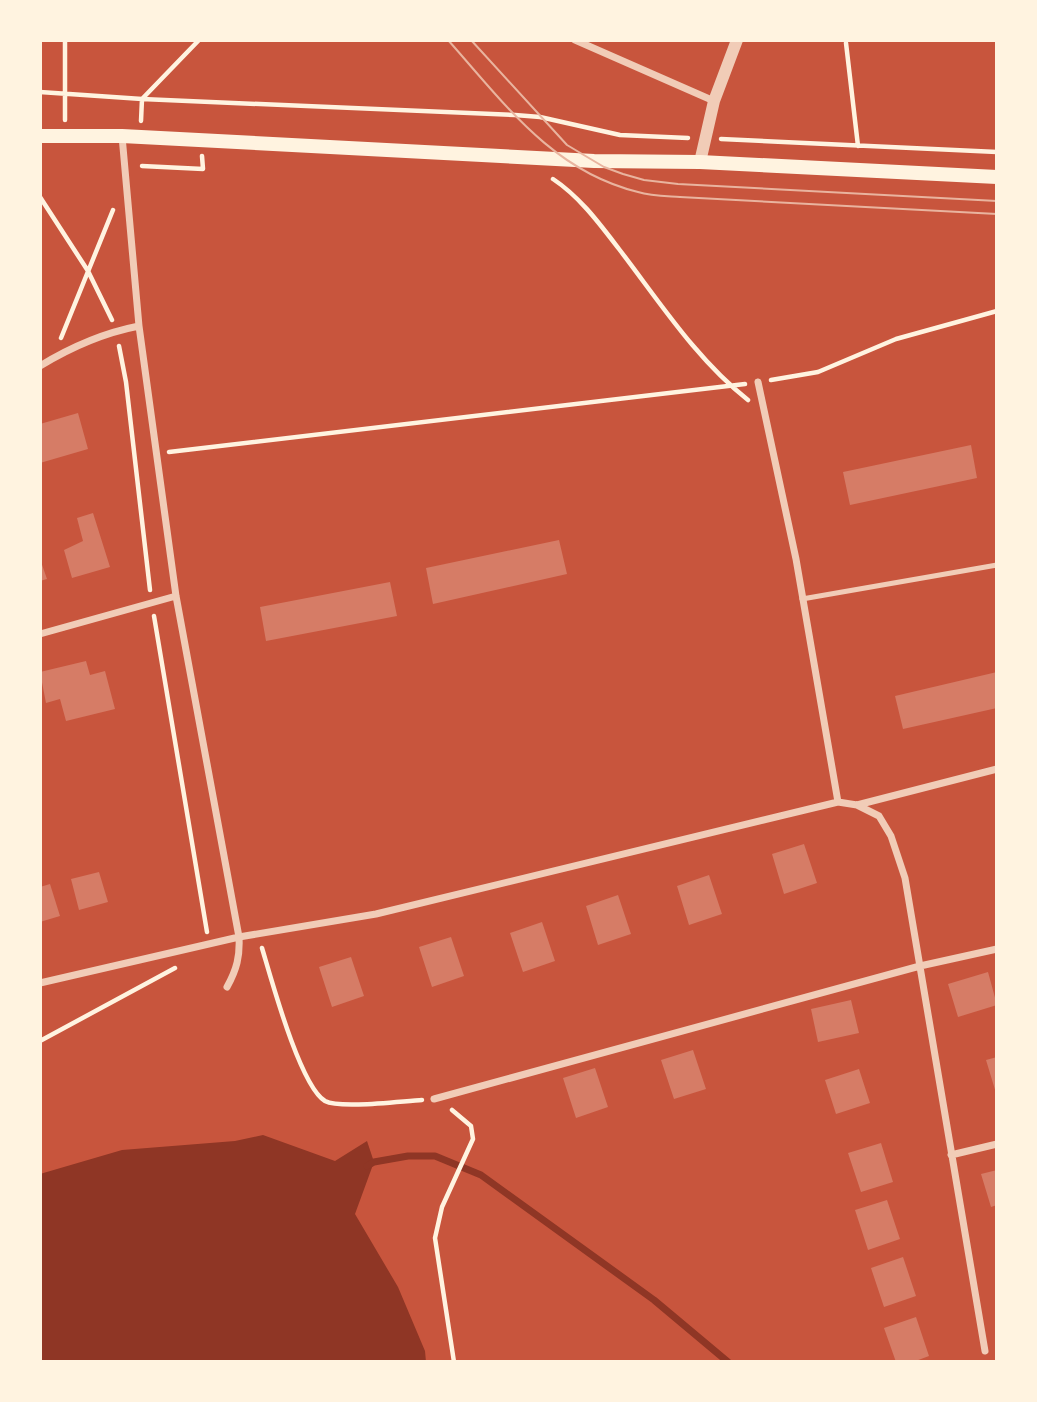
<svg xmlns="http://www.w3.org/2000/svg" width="1037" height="1402" font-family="Commissioner,sans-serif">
	<rect width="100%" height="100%" fill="#c8553d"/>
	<path fill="#8f3625" d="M 263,1135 L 335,1161 L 367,1141 L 374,1162 L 355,1214 L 398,1287 L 425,1351 L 426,1362 L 40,1362 L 40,1174 L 122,1150 L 235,1141 Z"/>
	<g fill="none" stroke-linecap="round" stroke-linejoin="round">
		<path stroke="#8f3625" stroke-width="7" d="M 367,1166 L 374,1162 L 408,1156 L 435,1156 L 481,1175 L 654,1300 L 728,1362"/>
	</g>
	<path fill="#d67c66" d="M 78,413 L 88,449 L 40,463 L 40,424 Z
		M 971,445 L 977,478 L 850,505 L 843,472 Z
		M 93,513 L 110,567 L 72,578 L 64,550 L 83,541 L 77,518 Z
		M 559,540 L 567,574 L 433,604 L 426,568 Z
		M 40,559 L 47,579 L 40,581 Z
		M 390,582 L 397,616 L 266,641 L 260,607 Z
		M 86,661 L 90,675 L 105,671 L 115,709 L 66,721 L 60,699 L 46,703 L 40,672 Z
		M 997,672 L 997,708 L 903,729 L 895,696 Z
		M 804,844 L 817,883 L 784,894 L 772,854 Z
		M 99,872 L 108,902 L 79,910 L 71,879 Z
		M 709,875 L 722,914 L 689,925 L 677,886 Z
		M 50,884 L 60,916 L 40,922 L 40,887 Z
		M 618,895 L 631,934 L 598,945 L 586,906 Z
		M 542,922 L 555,961 L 523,972 L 510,933 Z
		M 451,937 L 464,976 L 432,987 L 419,947 Z
		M 351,957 L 364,996 L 332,1007 L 319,967 Z
		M 988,972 L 997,1005 L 958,1017 L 948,984 Z
		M 851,1000 L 859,1033 L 818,1042 L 811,1009 Z
		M 693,1050 L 706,1089 L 674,1099 L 661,1060 Z
		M 997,1057 L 997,1093 L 996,1093 L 986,1060 Z
		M 595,1068 L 608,1107 L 576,1118 L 563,1078 Z
		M 859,1069 L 870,1103 L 836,1114 L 825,1080 Z
		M 881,1143 L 893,1182 L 861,1192 L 848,1153 Z
		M 997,1170 L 997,1205 L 991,1207 L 981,1174 Z
		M 887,1200 L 900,1239 L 868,1250 L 855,1210 Z
		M 903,1257 L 916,1296 L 884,1307 L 871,1268 Z
		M 916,1317 L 929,1356 L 913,1362 L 896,1362 L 884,1328 Z"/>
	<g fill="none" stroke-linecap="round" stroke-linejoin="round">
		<path stroke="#fff3e0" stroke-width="4.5" d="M 846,43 L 858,146
			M 40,92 L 142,99 L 515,115 L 540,117 L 620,135 L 688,138
			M 65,120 L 65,40
			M 141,121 L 142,99 L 199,40
			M 721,139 L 997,152
			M 142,166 L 203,169 L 202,156
			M 553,179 C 580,197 599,223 619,249 C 659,301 696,359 748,400
			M 40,197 L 88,271 L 112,320
			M 61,338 L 113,210
			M 119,346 L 126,382 L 150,590
			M 771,380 L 818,372 L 896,339 L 997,311
			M 169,452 L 745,384
			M 154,616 L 207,932
			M 262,948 C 271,978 300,1086 325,1101 C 340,1109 402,1101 422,1100
			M 40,1041 L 175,968
			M 452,1110 L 471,1126 L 473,1139 L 442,1207 L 435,1238 L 454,1362"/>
		<path stroke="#f1ccb7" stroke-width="5" d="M 802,599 L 997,565"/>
		<path stroke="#f1ccb7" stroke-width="7" d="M 575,40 L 714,101
			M 122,136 L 139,326 L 176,596 L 239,937 C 240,956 237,969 227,987
			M 40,366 C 71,347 103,333 139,326
			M 758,382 L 796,559 L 838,802
			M 40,634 L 176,596
			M 857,805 L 879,816 L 891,836 L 905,878 L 985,1351
			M 40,983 L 239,937 L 376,914 L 838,802 L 857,805 L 997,769
			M 434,1099 L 920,966 L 997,949
			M 951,1155 L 997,1144"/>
		<path stroke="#f1ccb7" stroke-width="12" d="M 700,162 L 714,101 L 737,40"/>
		<path stroke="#fff3e0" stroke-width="14" d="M 40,136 L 122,136 L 594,161 L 700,162 L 997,177"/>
		<path stroke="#e9b49f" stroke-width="2" d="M 448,40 C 504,103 552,171 638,192 C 651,196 666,196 680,197 L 997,214
			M 471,40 L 567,145 L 604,167 L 623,174 L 644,180 L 678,184 L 997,201"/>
	</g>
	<rect width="1037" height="1402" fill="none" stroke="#fff3e0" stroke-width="84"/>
</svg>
